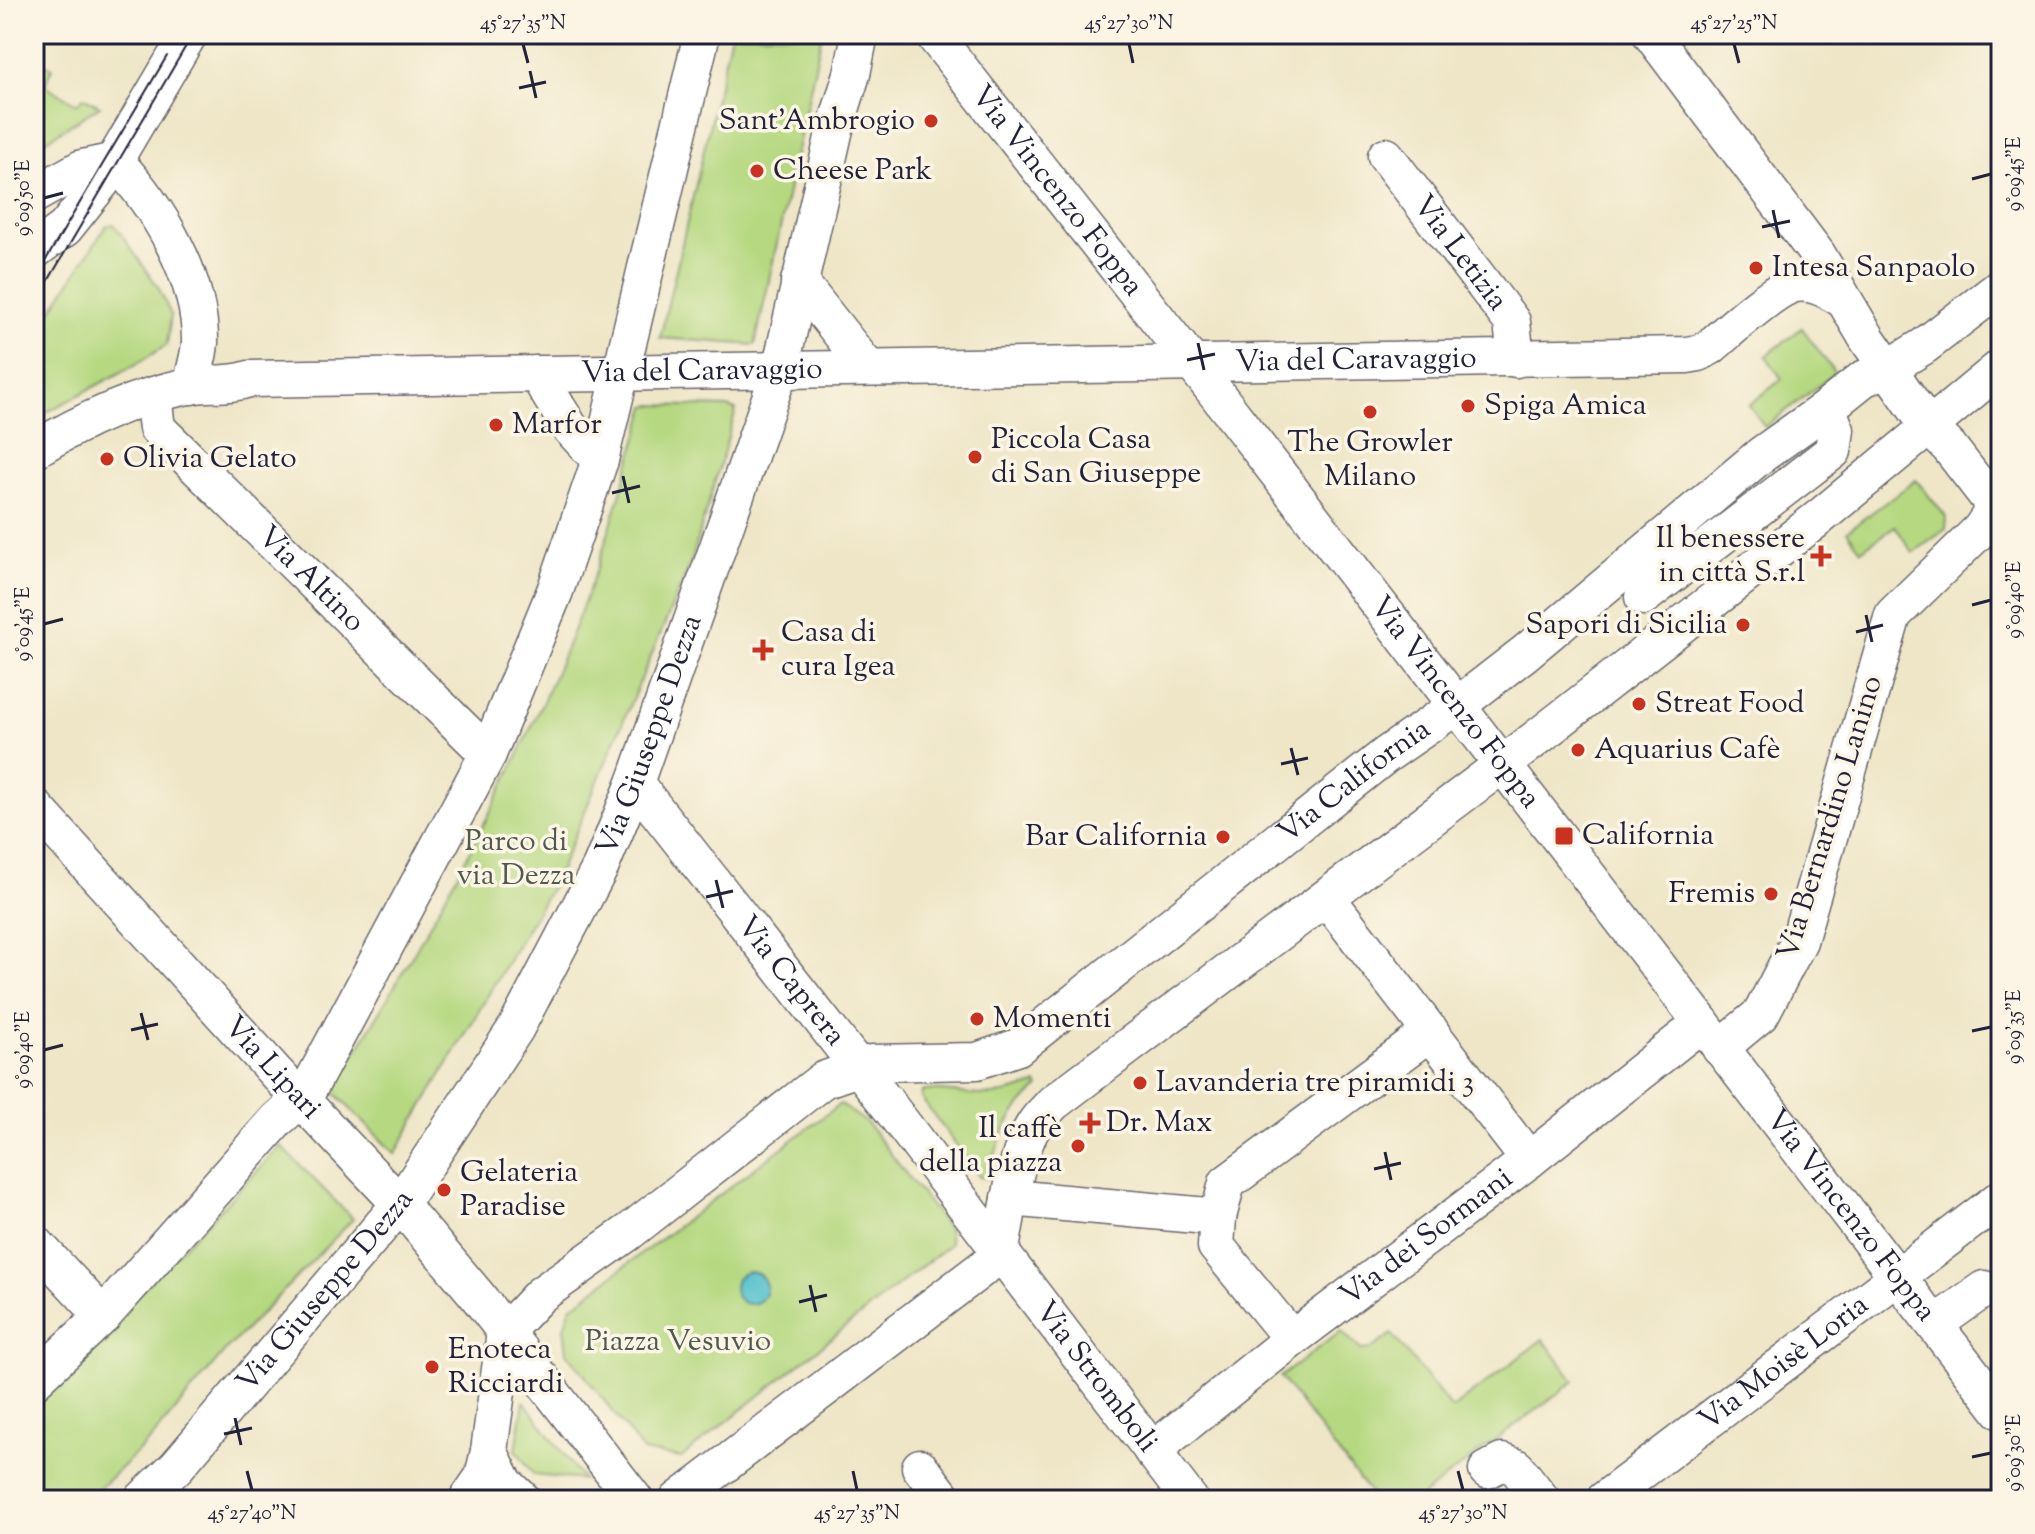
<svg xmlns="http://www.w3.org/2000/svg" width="2035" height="1534" font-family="'Sorts Mill Goudy',serif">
	<rect width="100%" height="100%" fill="#fcf5e5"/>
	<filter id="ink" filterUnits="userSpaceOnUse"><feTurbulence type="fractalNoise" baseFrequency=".0125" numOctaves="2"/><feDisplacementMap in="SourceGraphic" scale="16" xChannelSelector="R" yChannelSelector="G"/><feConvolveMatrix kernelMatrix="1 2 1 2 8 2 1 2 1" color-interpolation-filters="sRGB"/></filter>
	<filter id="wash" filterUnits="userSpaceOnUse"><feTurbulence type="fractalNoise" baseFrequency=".006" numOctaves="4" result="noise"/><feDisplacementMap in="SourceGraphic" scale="32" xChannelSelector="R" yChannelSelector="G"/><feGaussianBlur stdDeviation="1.8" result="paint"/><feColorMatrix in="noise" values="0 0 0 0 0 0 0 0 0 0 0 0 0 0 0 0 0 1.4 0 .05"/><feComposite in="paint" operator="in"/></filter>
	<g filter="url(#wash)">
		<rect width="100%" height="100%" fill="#efe6c8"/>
		<path fill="#b5d880" stroke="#6c7d5e" stroke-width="2" d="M 731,34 L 822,34 L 755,345 L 660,338 Z
			M 34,58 L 52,68 L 45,85 L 77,104 L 83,97 L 100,106 L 34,148 Z
			M 114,224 L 158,287 L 171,315 L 167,345 L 135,365 L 34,419 L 34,338 L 106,226 Z
			M 1802,328 L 1835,373 L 1765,427 L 1749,405 L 1782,379 L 1766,356 Z
			M 651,405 L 728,407 L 736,410 L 691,562 L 556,879 L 395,1154 L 333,1091 C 433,924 531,752 597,568 C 615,515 630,460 647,406 Z
			M 1916,480 L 1947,518 L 1946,529 L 1913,553 L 1895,526 L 1861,550 L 1847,531 Z
			M 1037,1084 L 1039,1087 C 1010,1112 997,1137 991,1175 L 988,1178 L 980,1177 L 921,1098 L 922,1092 C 934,1087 975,1097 993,1095 C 1008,1093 1022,1089 1037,1084 Z
			M 840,1104 L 867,1123 L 948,1229 L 950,1244 L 681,1458 L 643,1451 L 567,1352 L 564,1327 L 571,1307 Z
			M 281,1146 L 353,1219 L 226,1350 L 151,1439 L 87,1500 L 34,1500 L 34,1402 Z
			M 1341,1331 L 1361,1350 L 1371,1349 L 1392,1334 L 1452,1409 L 1543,1339 L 1574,1381 L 1424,1494 L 1422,1500 L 1375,1500 L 1280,1377 Z
			M 524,1401 L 583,1480 L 534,1475 L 516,1450 Z"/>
		<path fill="#55c2cd" stroke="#3c7284" stroke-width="2" d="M734 1288a16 16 0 1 1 32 0a16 16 0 1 1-32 0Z"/>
	</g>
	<g filter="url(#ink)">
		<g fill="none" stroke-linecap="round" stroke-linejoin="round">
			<g stroke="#6a676c" stroke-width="39">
				<g id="minor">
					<path id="s1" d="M 933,34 L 1212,388 L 2001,1411"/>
					<path d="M 1651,34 L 1817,254 L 1868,340 L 1928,426 L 1949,447 L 1990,500 L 1991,514 L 1980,530 L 1893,615 L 1799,941 L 1761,1014 L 1720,1048"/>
					<path id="s2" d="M 1386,156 L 1512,322 L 1516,359"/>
					<path d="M 115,161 C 158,206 201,278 200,343 C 199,357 194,372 191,386"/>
					<path d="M 34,195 L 82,168 L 115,161"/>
					<path d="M 34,251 L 65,228 L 101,183 L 189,34"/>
					<path d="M 799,281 L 868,368"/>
					<path d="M 537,374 L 570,428 L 600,460"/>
					<path id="s3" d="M 153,396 L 157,428 L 488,754"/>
					<path id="s4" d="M 34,450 C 80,422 135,397 188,386 C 209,382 229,386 249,379 L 1687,355 L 1699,353 L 1710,347 C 1729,331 1773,289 1795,284 C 1811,281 1830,291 1842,299"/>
					<path d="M 1643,597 L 1833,451 L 1836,430 L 1827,408"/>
					<path id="s5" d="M 635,783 L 889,1106 L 1190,1500"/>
					<path id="s6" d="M 34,806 L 276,1073 L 400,1204 L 476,1294 L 635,1500"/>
					<path d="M 1327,898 L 1529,1160"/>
					<path d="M 1010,1198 L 1218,1217"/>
					<path d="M 34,1242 L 103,1316"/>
					<path d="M 1935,1324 L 1984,1289"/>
					<path d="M 1292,1339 L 1216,1246 L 1218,1217 L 1227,1183 L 1431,1032"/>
					<path d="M 34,1381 L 103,1316 L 277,1120 L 306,1094 L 488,754 L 555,591 L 600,460 L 702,34"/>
					<path d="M 489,1451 L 505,1483 L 523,1500"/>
					<path id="s7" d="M 1152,1451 L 1292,1339 L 1529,1160 L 1702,1023"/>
					<path d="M 920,1467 L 945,1500"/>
					<path d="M 1487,1470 L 1502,1462 L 1516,1467 L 1542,1500"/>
					<path id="s8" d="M 142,1500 L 177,1466 L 400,1204 L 516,1028 L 601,866 L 635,783 L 780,370 L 835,129 L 852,74 L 860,34"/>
					<path id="s9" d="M 467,1500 L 483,1477 L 489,1451 L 505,1332 L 540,1295 L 629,1232 L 823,1080 L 872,1063 L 977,1061 L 1018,1047 L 1386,755 L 1458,705 L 1525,653 L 1761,455 L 1827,408 L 1863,379 L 1887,369 L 1924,346 L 2001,287"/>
					<path d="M 678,1500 L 1000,1255 C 1007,1218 1015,1151 1036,1122 C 1041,1115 1048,1109 1053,1103 L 1502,765 L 1820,517 L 2001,367"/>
					<path id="s10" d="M 1604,1500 L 2001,1198"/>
				</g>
			</g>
			<use href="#minor" stroke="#fff" stroke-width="36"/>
			<path stroke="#22223b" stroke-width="2" d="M 34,280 L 167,56
				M 34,305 L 193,34"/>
		</g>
	</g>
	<path fill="none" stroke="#22223b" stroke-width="3" d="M 523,44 L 528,63M 1129,44 L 1133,63M 1734,44 L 1739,63M 530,71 L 536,98M 519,88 L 546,82M 1972,179 L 1991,174M 44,198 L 63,193M 1773,210 L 1779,238M 1762,227 L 1790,221M 1198,343 L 1204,370M 1187,360 L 1215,354M 623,476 L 629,503M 612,493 L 640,486M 1972,605 L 1991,600M 1866,615 L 1872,642M 44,624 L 63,619M 1856,632 L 1883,625M 1291,748 L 1298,775M 1281,764 L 1308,758M 716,880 L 723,908M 706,897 L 733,891M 141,1013 L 148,1040M 131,1030 L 158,1024M 1972,1031 L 1991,1027M 44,1050 L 63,1045M 1385,1152 L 1391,1180M 1374,1169 L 1401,1163M 810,1285 L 816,1312M 799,1302 L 827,1295M 235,1418 L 241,1445M 224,1434 L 252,1428M 1972,1457 L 1991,1453M 247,1471 L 252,1490M 853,1471 L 857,1490M 1458,1471 L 1463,1490"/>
	<g fill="#c8321e" stroke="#fcf5e5" stroke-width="3">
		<circle cx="931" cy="121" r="8"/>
		<circle cx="757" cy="171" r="8"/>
		<circle cx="1756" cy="268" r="8"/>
		<circle cx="1468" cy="406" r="8"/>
		<circle cx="1370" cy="412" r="8"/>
		<circle cx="496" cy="425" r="8"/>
		<circle cx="975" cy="457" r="8"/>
		<circle cx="107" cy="459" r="8"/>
		<path d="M1817 544h8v8h8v8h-8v8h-8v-8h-8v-8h8z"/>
		<circle cx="1743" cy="625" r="8"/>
		<path d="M759 638h8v8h8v8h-8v8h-8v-8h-8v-8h8z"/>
		<circle cx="1639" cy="704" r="8"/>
		<circle cx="1578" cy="750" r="8"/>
		<rect x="1554" y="826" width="20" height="20" rx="4"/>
		<circle cx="1223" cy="837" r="8"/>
		<circle cx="1771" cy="894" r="8"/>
		<circle cx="977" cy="1019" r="8"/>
		<circle cx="1140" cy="1083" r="8"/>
		<path d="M1086 1111h8v8h8v8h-8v8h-8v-8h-8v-8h8z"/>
		<circle cx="1078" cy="1146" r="8"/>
		<circle cx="444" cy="1190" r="8"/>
		<circle cx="432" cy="1367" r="8"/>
	</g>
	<g text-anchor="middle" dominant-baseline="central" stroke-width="7" stroke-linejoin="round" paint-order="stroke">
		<g font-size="30" fill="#22223b" stroke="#fcf5e5" text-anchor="start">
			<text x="915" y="121" text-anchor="end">Sant'Ambrogio</text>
			<text x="773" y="171">Cheese Park</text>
			<text x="1772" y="268">Intesa Sanpaolo</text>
			<text x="1484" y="406">Spiga Amica</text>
			<text x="512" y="425">Marfor</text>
			<text x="991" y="440">Piccola Casa<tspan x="991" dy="34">di San Giuseppe</tspan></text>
			<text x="1370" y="443" text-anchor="middle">The Growler<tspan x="1370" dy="34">Milano</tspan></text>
			<text x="123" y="459">Olivia Gelato</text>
			<text x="1805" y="539" text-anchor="end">Il benessere<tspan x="1805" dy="34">in città S.r.l</tspan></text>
			<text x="1727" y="625" text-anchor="end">Sapori di Sicilia</text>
			<text x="781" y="633">Casa di<tspan x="781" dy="34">cura Igea</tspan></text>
			<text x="1655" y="704">Streat Food</text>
			<text x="1594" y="750">Aquarius Cafè</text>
			<text x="1582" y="836">California</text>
			<text x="1207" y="837" text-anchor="end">Bar California</text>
			<text x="1755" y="894" text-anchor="end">Fremis</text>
			<text x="993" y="1019">Momenti</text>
			<text x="1156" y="1083">Lavanderia tre piramidi 3</text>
			<text x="1106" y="1123">Dr. Max</text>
			<text x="1062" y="1129" text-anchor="end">Il caffè<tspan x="1062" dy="34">della piazza</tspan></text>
			<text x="460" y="1173">Gelateria<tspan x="460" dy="34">Paradise</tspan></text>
			<text x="448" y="1350">Enoteca<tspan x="448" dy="34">Ricciardi</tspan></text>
		</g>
		<g font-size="30" fill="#22223b" stroke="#fcf5e5">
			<text stroke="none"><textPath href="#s1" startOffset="200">Via Vincenzo Foppa</textPath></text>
			<text stroke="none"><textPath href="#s2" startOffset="122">Via Letizia</textPath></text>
			<text stroke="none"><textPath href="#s4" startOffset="1336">Via del Caravaggio</textPath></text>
			<text stroke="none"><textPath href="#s4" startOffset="682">Via del Caravaggio</textPath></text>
			<text stroke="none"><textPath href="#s3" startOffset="248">Via Altino</textPath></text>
			<text stroke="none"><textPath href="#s1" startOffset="848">Via Vincenzo Foppa</textPath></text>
			<text stroke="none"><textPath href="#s8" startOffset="926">Via Giuseppe Dezza</textPath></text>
			<text stroke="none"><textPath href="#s9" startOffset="1210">Via California</textPath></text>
			<text transform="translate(1831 818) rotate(-73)">Via Bernardino Lanino</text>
			<text stroke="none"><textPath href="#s5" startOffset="252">Via Caprera</textPath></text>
			<text stroke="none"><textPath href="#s6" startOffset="354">Via Lipari</textPath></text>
			<text stroke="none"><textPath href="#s1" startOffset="1496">Via Vincenzo Foppa</textPath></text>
			<text stroke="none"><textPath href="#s7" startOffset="348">Via dei Sormani</textPath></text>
			<text stroke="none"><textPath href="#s8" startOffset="278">Via Giuseppe Dezza</textPath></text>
			<text stroke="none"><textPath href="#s10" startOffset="226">Via Moisè Loria</textPath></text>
			<text stroke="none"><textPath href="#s5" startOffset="752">Via Stromboli</textPath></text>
		</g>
		<g font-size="30" fill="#4e5950" stroke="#fcf5e5">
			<text x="516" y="842">Parco di<tspan x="516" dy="34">via Dezza</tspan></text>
			<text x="678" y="1342">Piazza Vesuvio</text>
		</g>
	</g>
	<rect width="2035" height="1534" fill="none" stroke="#fcf5e5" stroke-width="88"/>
	<rect x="44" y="44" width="1947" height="1446" fill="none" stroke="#22223b" stroke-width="3"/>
	<g font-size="20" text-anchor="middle" fill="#22223b">
		<text x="523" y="29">45°27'35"N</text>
		<text x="1129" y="29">45°27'30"N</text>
		<text x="1734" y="29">45°27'25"N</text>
		<text transform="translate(2013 174) rotate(-90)" y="7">9°09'45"E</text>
		<text transform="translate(22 198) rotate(-90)" y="7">9°09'50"E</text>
		<text transform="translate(2013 600) rotate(-90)" y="7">9°09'40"E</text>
		<text transform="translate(22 624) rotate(-90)" y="7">9°09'45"E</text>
		<text transform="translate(2013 1027) rotate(-90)" y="7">9°09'35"E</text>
		<text transform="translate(22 1050) rotate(-90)" y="7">9°09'40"E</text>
		<text transform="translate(2013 1453) rotate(-90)" y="7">9°09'30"E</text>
		<text x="252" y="1519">45°27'40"N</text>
		<text x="857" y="1519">45°27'35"N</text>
		<text x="1463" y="1519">45°27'30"N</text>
	</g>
</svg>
